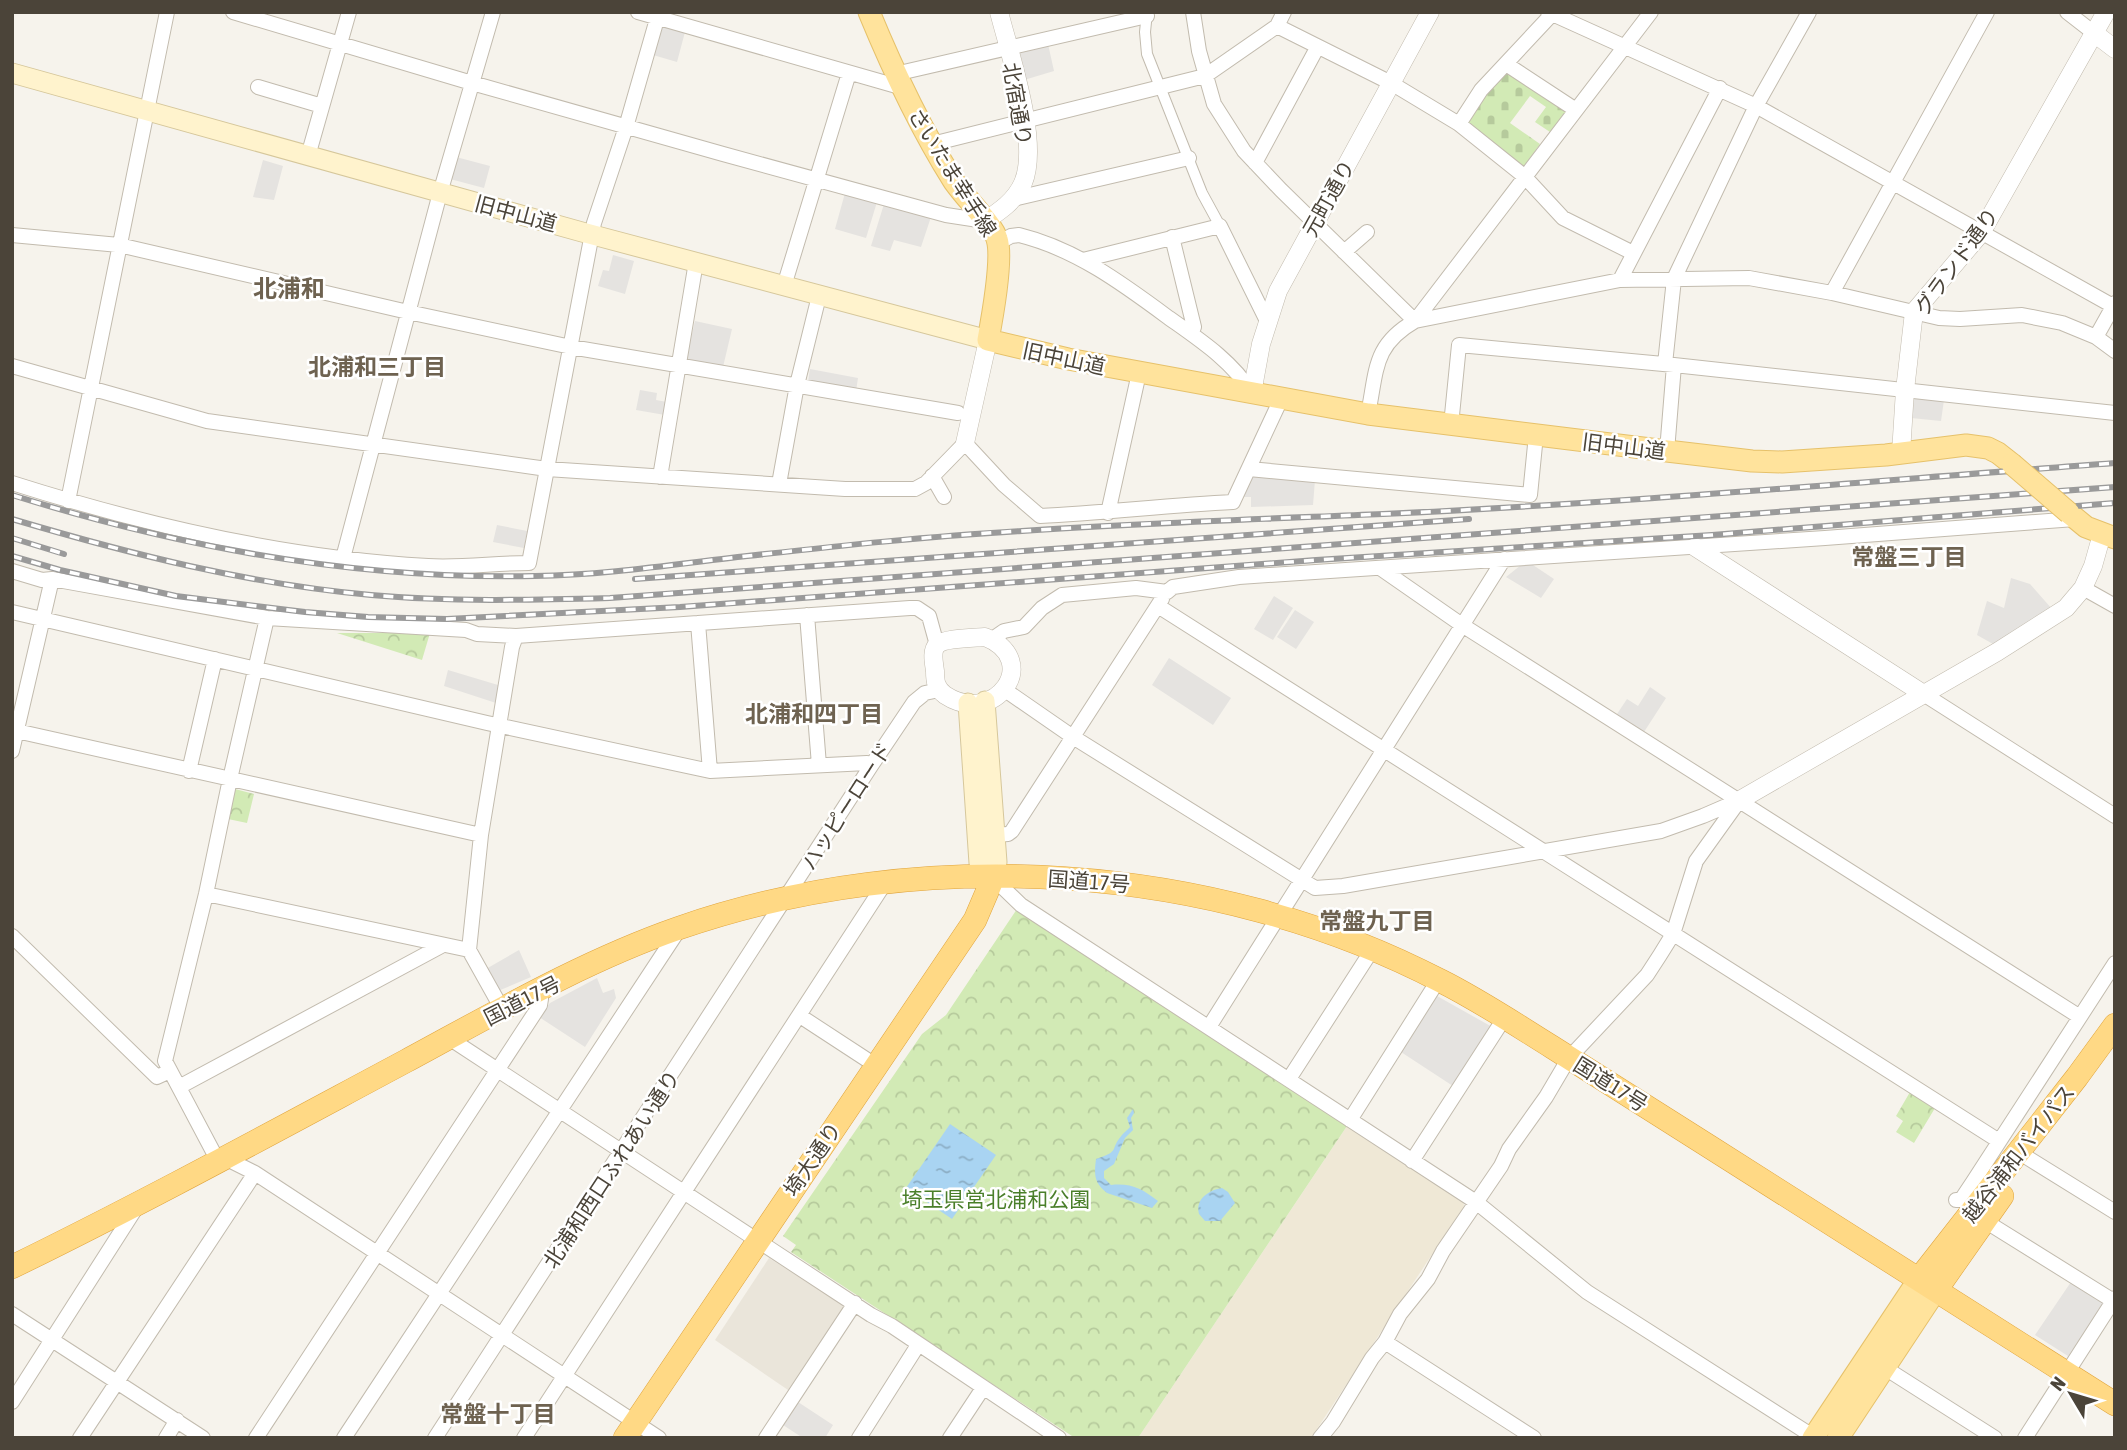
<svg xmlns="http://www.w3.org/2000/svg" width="2127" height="1450" font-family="'Asap Condensed','Noto Sans JP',sans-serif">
	<defs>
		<pattern id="cemetery-stones" width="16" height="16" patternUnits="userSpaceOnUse" patternTransform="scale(1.75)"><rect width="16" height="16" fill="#d2eab5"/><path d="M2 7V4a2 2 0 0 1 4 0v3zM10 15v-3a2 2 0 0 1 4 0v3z" fill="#b6ca9c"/></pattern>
		<pattern id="park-crowns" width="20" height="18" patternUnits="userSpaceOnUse" patternTransform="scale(1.75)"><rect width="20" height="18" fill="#d2eab5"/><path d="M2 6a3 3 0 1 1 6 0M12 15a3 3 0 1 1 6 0" fill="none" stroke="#b6ca9c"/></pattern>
		<pattern id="water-ripples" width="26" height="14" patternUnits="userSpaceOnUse" patternTransform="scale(1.75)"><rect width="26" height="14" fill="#a9d4f2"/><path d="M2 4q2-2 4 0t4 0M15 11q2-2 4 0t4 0" fill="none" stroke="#8caec5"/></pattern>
	</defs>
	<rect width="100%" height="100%" fill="#f6f3ec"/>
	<path fill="#eae5da" d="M 769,1258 L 846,1307 L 791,1392 L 715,1340 Z"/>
	<path fill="#efe8d6" d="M 1349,1123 L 1463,1199 L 1464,1206 L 1311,1438 L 1138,1438 Z"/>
	<path fill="url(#cemetery-stones)" d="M 1508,69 L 1568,109 L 1550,132 L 1535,122 L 1546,107 L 1530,96 L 1510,123 L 1540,144 L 1524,167 L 1464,122 L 1485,92 Z"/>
	<path fill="url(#park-crowns)" d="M 337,633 L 430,633 L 422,660 Z
		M 235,789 L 254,794 L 247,823 L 228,819 Z
		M 1019,906 L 1349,1123 L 1138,1438 L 1075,1438 L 791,1252 L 796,1245 L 783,1236 L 922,1034 L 946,1015 Z
		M 1910,1092 L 1935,1108 L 1914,1143 L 1896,1132 L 1903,1121 L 1896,1116 Z"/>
	<path fill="#e5e3e0" d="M 662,26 L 685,32 L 677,62 L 653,55 Z
		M 1048,44 L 1054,71 L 1024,80 L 1018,50 Z
		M 456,157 L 490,166 L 484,188 L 450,179 Z
		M 263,160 L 283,166 L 274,200 L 253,197 Z
		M 845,193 L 877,202 L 866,238 L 835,229 Z
		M 884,204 L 931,217 L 921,247 L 894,240 L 890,251 L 871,246 Z
		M 613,255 L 634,261 L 625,294 L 598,286 L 603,270 L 609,271 Z
		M 695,321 L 732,329 L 723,367 L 686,359 Z
		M 810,369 L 858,378 L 856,391 L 808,382 Z
		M 640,390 L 657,393 L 656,400 L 667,402 L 665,415 L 636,410 Z
		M 1914,396 L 1944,400 L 1941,421 L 1911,418 Z
		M 1253,474 L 1315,480 L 1313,505 L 1251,507 L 1251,497 L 1241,497 Z
		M 497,525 L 527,531 L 524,548 L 493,542 Z
		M 1521,565 L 1533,565 L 1554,579 L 1541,598 L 1506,577 Z
		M 2011,578 L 2030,584 L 2052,609 L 1993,644 L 1977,635 L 1987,601 L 2004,608 Z
		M 1274,596 L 1293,608 L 1273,640 L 1254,629 Z
		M 1295,610 L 1314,622 L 1296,649 L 1277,637 Z
		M 1169,658 L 1231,698 L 1213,725 L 1152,685 Z
		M 448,670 L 498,685 L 496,703 L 444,686 Z
		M 1650,687 L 1666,698 L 1644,732 L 1617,714 L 1627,699 L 1638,706 Z
		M 519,950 L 531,977 L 498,991 L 486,969 Z
		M 597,978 L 603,993 L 614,989 L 616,998 L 585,1047 L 539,1017 L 550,1003 Z
		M 1437,996 L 1494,1028 L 1456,1088 L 1401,1052 Z
		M 2073,1279 L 2106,1301 L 2068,1356 L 2035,1335 Z
		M 798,1402 L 833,1425 L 825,1438 L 803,1438 L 783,1425 Z"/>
	<path fill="url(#water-ripples)" d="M 1133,1109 L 1134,1113 L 1131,1118 L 1133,1130 L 1125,1138 L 1114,1164 L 1104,1171 L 1104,1178 L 1111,1185 C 1132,1183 1142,1189 1158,1201 L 1152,1208 L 1107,1193 C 1094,1183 1094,1175 1096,1159 C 1121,1151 1109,1150 1122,1135 C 1124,1132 1128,1130 1130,1127 L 1127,1118 Z
		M 950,1124 L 996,1155 L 952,1219 L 906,1188 Z
		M 1222,1188 L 1228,1192 L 1235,1203 L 1220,1221 L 1205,1221 L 1199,1214 C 1195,1199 1209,1190 1222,1188 Z"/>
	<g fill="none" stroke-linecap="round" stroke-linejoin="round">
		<g stroke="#c2bbae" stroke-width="12">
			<path id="pedestrian" d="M 1147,12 L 1145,32 L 1147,54 L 1202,193 L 1220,226"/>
		</g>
		<g stroke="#c2bbae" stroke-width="16">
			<path id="minor" d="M 233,12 L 472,83 L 723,154 L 946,215 L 985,221
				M 638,12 L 900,87
				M 1193,12 L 1199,51 L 1214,104 L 1244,151 L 1281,190 L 1415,321 L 1620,280 L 1749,278 L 1832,293 L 1939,318 L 1960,319 L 2022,315 L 2062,323 L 2096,337 L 2115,351
				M 1548,12 L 1756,106 L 2113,306
				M 2067,12 L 2094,33
				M 1277,26 L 1391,83 L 1459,124 L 1524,176 L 1563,218 L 1633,253
				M 1506,64 L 1576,110
				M 895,74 L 1147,16
				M 258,87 L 322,106
				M 1459,124 L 1481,90 L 1554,12
				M 932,144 L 1205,76 L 1277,26 L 1284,12
				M 308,156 L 349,12
				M 1255,163 L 1317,48
				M 1013,199 L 1189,158
				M 12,235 L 119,245 L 408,312 L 571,347 L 958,413
				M 1172,237 L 1194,327 L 1191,333
				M 998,243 L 1011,236 L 1019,235 C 1076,249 1123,284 1169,318 C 1200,340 1232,361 1252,393
				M 1344,252 L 1367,232
				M 1083,260 L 1220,226 L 1267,321
				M 1620,280 L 1720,88
				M 784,286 L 849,73
				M 1832,293 L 1987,12
				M 2096,337 L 2115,303
				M 1665,364 L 1674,279 L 1756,106 L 1809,12
				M 12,366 L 207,421 L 547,469 L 845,489 L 915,489 L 926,483 L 965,443 L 1004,485 L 1040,516 C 1105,513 1168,505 1233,502 L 1281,399
				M 1368,414 C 1377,370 1373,345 1415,321 L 1651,12
				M 1451,425 L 1459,345 L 1674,365 L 2115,413
				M 1667,451 L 1674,365
				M 1249,469 L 1530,495 L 1536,435
				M 932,476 L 944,497
				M 660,477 L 696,262
				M 12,483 C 147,526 287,558 428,566 C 462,568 495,563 529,563 L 594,223 L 626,127 L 659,12
				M 779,484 L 797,385 L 819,296
				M 68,501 L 167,12
				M 1108,513 L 1139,373
				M 343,558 L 440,193 L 493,12
				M 1380,568 L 1462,625 L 2080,1017
				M 12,571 L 42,580 L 52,579 L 267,618 L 466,630 L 477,634 L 516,636
				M 2083,588 L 2115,606
				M 1158,606 L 1999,1141
				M 12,612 L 487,723 L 710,771 L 867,763 L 871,766
				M 807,615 L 819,765
				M 698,623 L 710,771
				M 991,640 L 1004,631 L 1024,627 L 1042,608 L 1062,595 L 1136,588 L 1167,592 L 1173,587 L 1239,577 L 1825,538 L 2075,519
				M 1005,690 L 1073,737 L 1315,888 L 1343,886 L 1661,831 L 1703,816 L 1740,800
				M 1922,693 L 2115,816
				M 12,730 L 481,835
				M 12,751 L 52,579
				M 189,771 L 215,659
				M 995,835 L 1008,834 L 1012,831 L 1162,599
				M 993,878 L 1021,905 L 1476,1202 L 1587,1292 L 1814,1437
				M 206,894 L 469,950
				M 12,936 L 157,1077 L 170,1071
				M 502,1009 L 469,950 L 481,835 L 512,647 L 516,636 L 910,608 L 917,608 L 929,616 L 937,645
				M 800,1016 L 875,1065
				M 1209,1027 L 1504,559
				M 449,1038 L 871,1315 L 892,1326 L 1059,1438
				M 1289,1079 L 1372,950
				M 179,1087 L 443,945
				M 1350,1120 L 1439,979
				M 225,1158 L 255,1173 L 659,1438
				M 2028,1158 L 2115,1212
				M 218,1161 L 165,1061 L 206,894 L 230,779 L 267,618
				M 1412,1161 L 1505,1017
				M 1956,1200 L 1961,1200 L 1973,1182 L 2115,963
				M 1985,1221 L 2115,1302
				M 12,1314 L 203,1438
				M 1385,1342 L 1534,1438
				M 1885,1368 L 1995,1438
				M 12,1402 L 136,1208
				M 80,1438 L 255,1173
				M 166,1438 L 177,1420
				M 256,1438 L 540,1005 L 541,999 L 539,991
				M 344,1438 L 680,928
				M 435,1438 L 871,766 L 914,702 L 925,693 L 939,690
				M 524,1438 L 885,883
				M 766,1438 L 855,1303
				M 859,1438 L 918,1345
				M 950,1438 L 983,1388
				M 1320,1438 L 1333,1422 L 1372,1358 L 1385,1342 L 1400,1314 L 1428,1279 L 1443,1251 L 1501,1166 L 1509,1149 L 1546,1097 L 1569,1058 L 1647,975 L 1660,955 L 1673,934 L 1696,861 L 1739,801
				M 2025,1438 L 2115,1298"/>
		</g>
		<g stroke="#c2bbae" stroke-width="19">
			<path id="tertiary" d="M 2094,33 L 2115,49
				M 985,221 C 1000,211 1015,201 1023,183 C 1040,143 1010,55 999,12
				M 1252,393 L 1261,344 L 1278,291 L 1430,12
				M 965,443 L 988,340
				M 1901,453 L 1905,390 L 1914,312 L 1981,233 L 2106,12
				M 1695,547 L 1922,693
				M 985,637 C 1043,660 995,728 945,695 C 936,688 935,682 935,671 C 934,663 931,651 937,645 C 944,638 975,638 985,637 Z
				M 1740,800 L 1997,652 L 2066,608 L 2083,588 L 2093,566 L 2102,534"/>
		</g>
		<g stroke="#d6c79b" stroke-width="21">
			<path id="secondary" d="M 12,73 L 582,232 L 988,340
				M 985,701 L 995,835 L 997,862 L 993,878
				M 968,703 L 979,863 L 993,878"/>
		</g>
		<g stroke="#e6c16a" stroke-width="23">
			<path id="primary" d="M 869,12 C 893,70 919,126 953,180 C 963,196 993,224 997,239 C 1003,258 992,319 988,340 L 1068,359 L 1368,414 L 1667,451 L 1752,461 L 1782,462 L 1886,455 L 1966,445 L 1988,448 L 1998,453 L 2012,464
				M 2069,513 L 2086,527 L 2115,538
				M 1813,1438 L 1919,1279
				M 1838,1438 L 1936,1290"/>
		</g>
		<g stroke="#e0a43c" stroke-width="24">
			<path id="trunk" d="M 12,1267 C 145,1202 275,1131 406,1061 C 495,1013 584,961 679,928 C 922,844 1212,862 1441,981 C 1479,1000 1515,1024 1552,1047 C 1604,1080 1657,1113 1710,1147 C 1845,1232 1980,1318 2115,1404
				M 1919,1279 L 2077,1077 L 2115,1025
				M 1936,1290 L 2002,1196
				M 625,1438 L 975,920 L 993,878"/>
		</g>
		<use href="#pedestrian" stroke="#fff" stroke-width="10"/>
		<use href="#minor" stroke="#fff" stroke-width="14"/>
		<use href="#tertiary" stroke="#fff" stroke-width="18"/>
		<use href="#secondary" stroke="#fff3cd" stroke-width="19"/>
		<use href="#primary" stroke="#ffe39c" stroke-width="21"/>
		<use href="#trunk" stroke="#ffd985" stroke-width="23"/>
		<g stroke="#9a9a9a" stroke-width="6">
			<path id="rail" d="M 12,495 C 182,548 357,580 535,576 C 606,575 676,564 747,556 C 838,546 930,536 1022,531 C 1142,523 1262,519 1383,514 C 1627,503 1871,481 2115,463
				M 12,519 C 130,554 248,584 371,595 C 450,602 530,600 610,598 L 2115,487
				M 12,538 L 64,554
				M 12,556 L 60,570 L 176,596 L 305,612 L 368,617 L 447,619 L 680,607 L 1316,560 L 1712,535 L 2115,503
				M 635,579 L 1469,519"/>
		</g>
		<use href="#rail" stroke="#fff" stroke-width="3.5" stroke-dasharray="10" stroke-linecap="butt"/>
		<g stroke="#e6c16a" stroke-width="23" stroke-linecap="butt">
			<path id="primary-bridge" d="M 2012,464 L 2069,513"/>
		</g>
		<use href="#primary-bridge" stroke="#ffe39c" stroke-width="21"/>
	</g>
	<g text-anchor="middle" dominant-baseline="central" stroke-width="5" stroke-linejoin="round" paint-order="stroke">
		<g font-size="21" fill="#4b4439" stroke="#fff">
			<text transform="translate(1018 104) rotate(80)">北宿通り</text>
			<text transform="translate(953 172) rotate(58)">さいたま幸手線</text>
			<text transform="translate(1328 198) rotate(-61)">元町通り</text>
			<text transform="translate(516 213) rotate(15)">旧中山道</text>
			<text transform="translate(1956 261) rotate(-54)">グランド通り</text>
			<text transform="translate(1064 358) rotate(12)">旧中山道</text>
			<text transform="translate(1624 446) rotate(7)">旧中山道</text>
			<text transform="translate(846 806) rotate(-57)">ハッピーロード</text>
			<text transform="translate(1089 881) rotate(4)">国道17号</text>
			<text transform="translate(522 1000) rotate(-27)">国道17号</text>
			<text transform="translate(1611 1084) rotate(32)">国道17号</text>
			<text transform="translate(2018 1153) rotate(-52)">越谷浦和バイパス</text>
			<text transform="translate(812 1159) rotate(-56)">埼大通り</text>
			<text transform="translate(611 1169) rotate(-57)">北浦和西口ふれあい通り</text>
		</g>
		<g font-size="21" fill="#4a7f2a" stroke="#fff">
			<text x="996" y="1199">埼玉県営北浦和公園</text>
		</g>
		<g font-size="23" font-weight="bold" fill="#6e6250" stroke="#fff">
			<text x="377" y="367">北浦和三丁目</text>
			<text x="1909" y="557">常盤三丁目</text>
			<text x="814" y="714">北浦和四丁目</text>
			<text x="1377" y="921">常盤九丁目</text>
			<text x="498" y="1414">常盤十丁目</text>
		</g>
		<g font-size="24" font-weight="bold" fill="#6e6250" stroke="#fff">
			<text x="289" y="288">北浦和</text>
		</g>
	</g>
	<rect width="2127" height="1450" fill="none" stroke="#4b4439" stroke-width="28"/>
	<g transform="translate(2071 1394) rotate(308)" stroke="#ffffff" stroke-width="5" paint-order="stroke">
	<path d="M0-5L12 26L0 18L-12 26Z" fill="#4b4439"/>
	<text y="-10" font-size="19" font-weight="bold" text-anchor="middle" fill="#4b4439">N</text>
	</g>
</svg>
